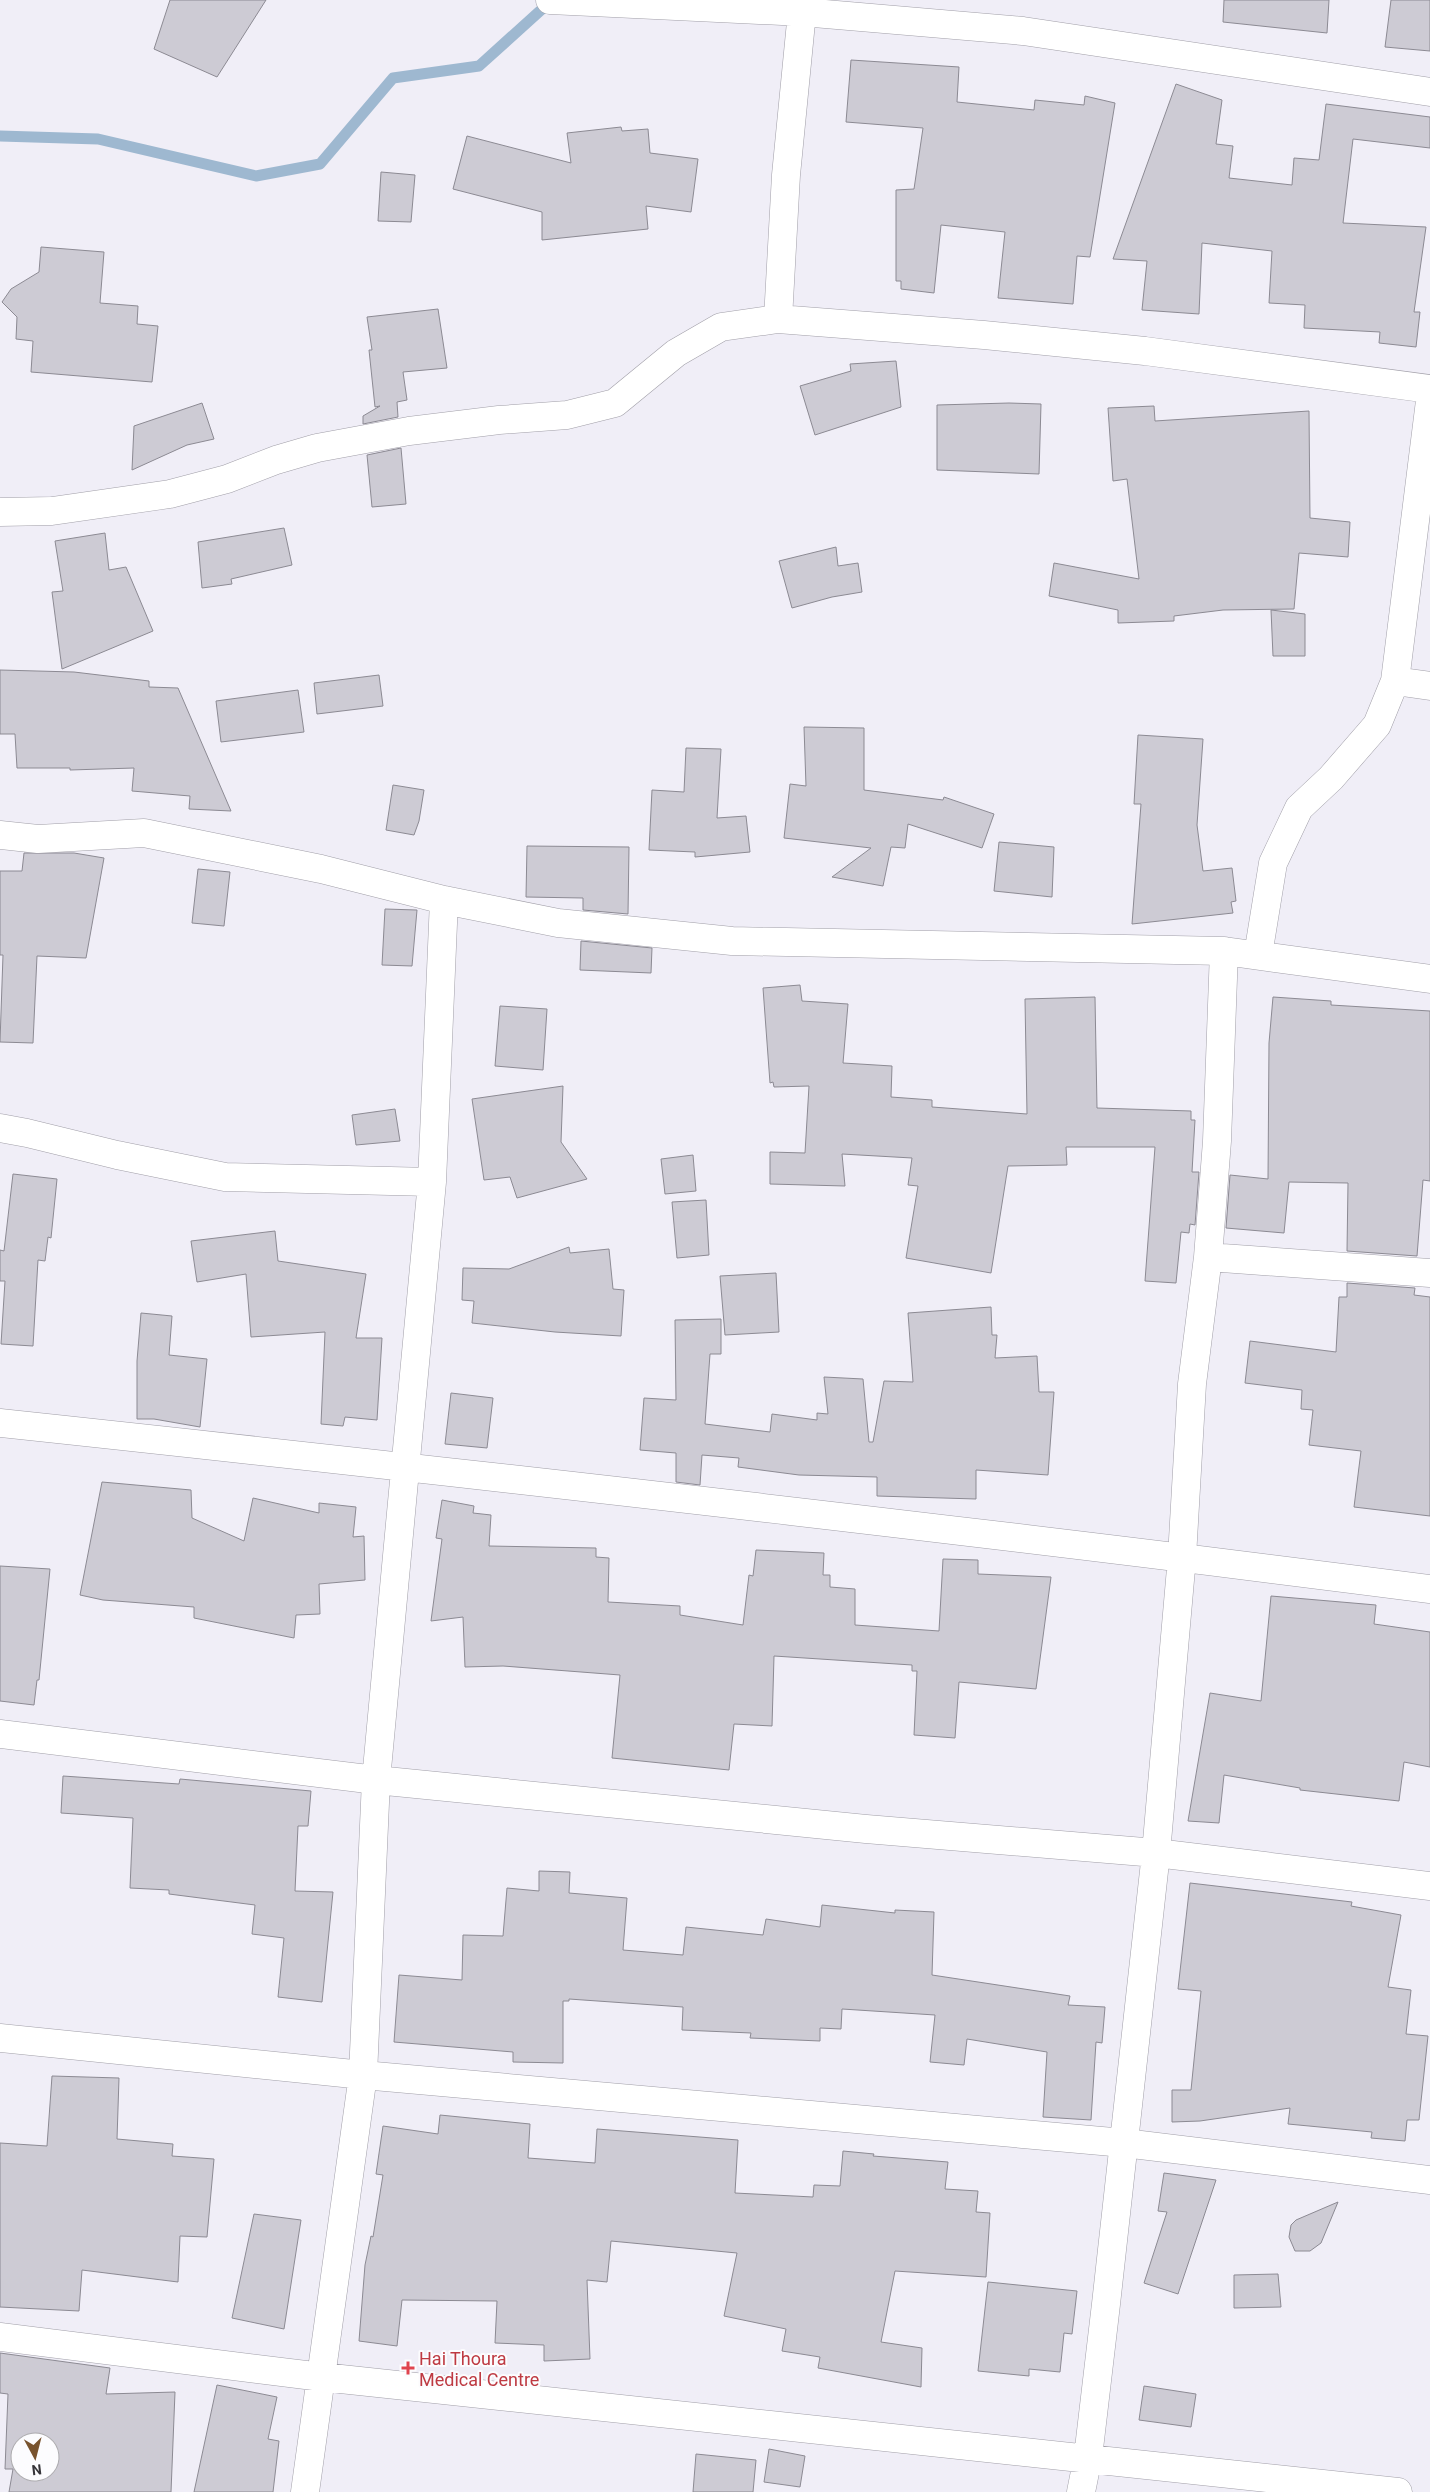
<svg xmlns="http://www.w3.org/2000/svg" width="1430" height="2492" font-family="Roboto,sans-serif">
	<rect width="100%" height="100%" fill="#f0eef7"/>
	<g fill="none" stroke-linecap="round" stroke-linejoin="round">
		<path stroke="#9eb8d0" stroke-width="11" d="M 0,136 L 98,139 L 256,176 L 320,164 L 393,78 L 479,66 L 551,1"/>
	</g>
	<path fill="#cdcbd4" stroke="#8c8a93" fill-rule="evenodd" d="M 170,0 L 266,0 L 217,77 L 154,49 Z
		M 1224,0 L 1329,0 L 1327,33 L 1223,22 Z
		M 1391,0 L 1430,0 L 1430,51 L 1385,47 Z
		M 851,60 L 959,67 L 957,102 L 1034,110 L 1035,100 L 1084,105 L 1085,96 L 1115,103 L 1090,257 L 1077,256 L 1073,304 L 998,298 L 1005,232 L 941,225 L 934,293 L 901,289 L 901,281 L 896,281 L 896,190 L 914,189 L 923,128 L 846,122 Z
		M 1176,84 L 1222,100 L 1216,144 L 1233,146 L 1229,178 L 1292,185 L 1294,158 L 1319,160 L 1326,104 L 1430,117 L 1430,148 L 1353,139 L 1343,223 L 1426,227 L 1414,312 L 1420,312 L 1416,347 L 1379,343 L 1380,332 L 1304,328 L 1305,305 L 1269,303 L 1272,251 L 1202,243 L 1199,314 L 1142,310 L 1147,261 L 1113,259 Z
		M 621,127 L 622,131 L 648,129 L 650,153 L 698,159 L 691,212 L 646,206 L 648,229 L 542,240 L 542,212 L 453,189 L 467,136 L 571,163 L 567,133 Z
		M 381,172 L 415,175 L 411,222 L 378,221 Z
		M 41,247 L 104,252 L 100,303 L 138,306 L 137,324 L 158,326 L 152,382 L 31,372 L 33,341 L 16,339 L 17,317 L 2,302 L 11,289 L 39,272 Z
		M 438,309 L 447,368 L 403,372 L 407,400 L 397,402 L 398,417 L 363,424 L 363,416 L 380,406 L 375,407 L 369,350 L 372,350 L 367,317 Z
		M 896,361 L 901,407 L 815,435 L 800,386 L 851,371 L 850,364 Z
		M 202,403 L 214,439 L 187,445 L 132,470 L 134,426 Z
		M 1009,403 L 1041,404 L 1039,474 L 937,470 L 937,405 Z
		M 1154,406 L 1155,421 L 1309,411 L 1310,518 L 1350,522 L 1348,557 L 1299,553 L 1294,609 L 1223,610 L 1174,616 L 1174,621 L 1118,623 L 1118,610 L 1049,596 L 1054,563 L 1139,579 L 1127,479 L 1113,481 L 1108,408 Z
		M 401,448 L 406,504 L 372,507 L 367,455 Z
		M 284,528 L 292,565 L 231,579 L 232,584 L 202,588 L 198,542 Z
		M 105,533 L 109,570 L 126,567 L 153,631 L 62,669 L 52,592 L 63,591 L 55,541 Z
		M 836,547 L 838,566 L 858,563 L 862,592 L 832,597 L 792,608 L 779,561 Z
		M 1271,610 L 1305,614 L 1305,656 L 1273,656 Z
		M 0,670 L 74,672 L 149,681 L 149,687 L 178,688 L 231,811 L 189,809 L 190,796 L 132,791 L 134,768 L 70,770 L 70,768 L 17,768 L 15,734 L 0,734 Z
		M 379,675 L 383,706 L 317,714 L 314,683 Z
		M 298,690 L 304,732 L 221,742 L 216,701 Z
		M 804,727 L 864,728 L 864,790 L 943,800 L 944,797 L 994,814 L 982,848 L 908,824 L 905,848 L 891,847 L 883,886 L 832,877 L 871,848 L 784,838 L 790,784 L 806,786 Z
		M 1138,735 L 1203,739 L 1197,825 L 1203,871 L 1232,868 L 1236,901 L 1231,902 L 1233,913 L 1132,924 L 1141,804 L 1134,804 Z
		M 686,748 L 721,749 L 717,818 L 746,816 L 750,852 L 695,857 L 695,852 L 649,850 L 652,790 L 684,792 Z
		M 393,785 L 424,790 L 419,821 L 414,835 L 386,830 Z
		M 999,842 L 1054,847 L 1052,897 L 994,891 Z
		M 527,846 L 629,847 L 628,914 L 583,910 L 583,898 L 526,897 Z
		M 24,853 L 74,853 L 104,858 L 86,958 L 37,956 L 33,1043 L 0,1042 L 3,955 L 0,955 L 0,871 L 22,871 Z
		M 198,869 L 230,872 L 224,926 L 192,923 Z
		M 385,909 L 417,910 L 412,966 L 382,965 Z
		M 581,941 L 652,948 L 651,973 L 580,970 Z
		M 800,985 L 802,1001 L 848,1004 L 843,1063 L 892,1066 L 891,1097 L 932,1100 L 932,1107 L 1027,1114 L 1025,999 L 1095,997 L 1097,1108 L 1191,1111 L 1191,1120 L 1195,1120 L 1192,1172 L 1199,1172 L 1195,1225 L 1190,1224 L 1189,1233 L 1181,1232 L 1176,1283 L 1145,1281 L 1155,1147 L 1066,1147 L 1067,1165 L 1008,1166 L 991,1273 L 906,1258 L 918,1186 L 908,1185 L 912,1158 L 842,1154 L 845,1186 L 770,1184 L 770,1152 L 805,1153 L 809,1086 L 774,1087 L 773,1082 L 770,1083 L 763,988 Z
		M 1273,997 L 1331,1001 L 1331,1005 L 1430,1011 L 1430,1181 L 1423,1180 L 1417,1256 L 1347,1251 L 1348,1183 L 1289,1182 L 1284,1233 L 1226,1228 L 1230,1175 L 1268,1179 L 1269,1043 Z
		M 500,1006 L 547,1009 L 543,1070 L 495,1066 Z
		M 563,1086 L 561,1142 L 587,1179 L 517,1198 L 510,1177 L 484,1180 L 472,1099 Z
		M 395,1109 L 400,1141 L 356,1145 L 352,1115 Z
		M 693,1155 L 696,1191 L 665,1194 L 661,1159 Z
		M 13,1174 L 57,1179 L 51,1238 L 48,1237 L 45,1261 L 38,1260 L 33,1346 L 1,1344 L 5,1281 L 0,1281 L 0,1250 L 4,1251 Z
		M 706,1200 L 709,1255 L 677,1258 L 672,1202 Z
		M 275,1231 L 278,1261 L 366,1274 L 356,1338 L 382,1338 L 377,1420 L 345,1417 L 343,1426 L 321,1424 L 325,1332 L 251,1337 L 246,1274 L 197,1282 L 191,1241 Z
		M 569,1247 L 570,1253 L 609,1249 L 613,1289 L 624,1290 L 621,1336 L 555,1332 L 472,1323 L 474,1301 L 462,1300 L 463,1268 L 509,1269 Z
		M 776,1273 L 779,1332 L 725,1335 L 720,1276 Z
		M 1347,1283 L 1415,1288 L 1414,1295 L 1430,1297 L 1430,1516 L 1354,1507 L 1361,1451 L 1309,1445 L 1313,1410 L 1301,1409 L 1302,1390 L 1245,1383 L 1250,1341 L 1336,1352 L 1339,1297 L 1347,1297 Z
		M 991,1307 L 992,1335 L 997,1335 L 995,1358 L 1037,1356 L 1039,1392 L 1054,1392 L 1048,1475 L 976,1470 L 976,1499 L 877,1496 L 877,1477 L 799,1475 L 738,1467 L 739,1458 L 702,1455 L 700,1485 L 676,1482 L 676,1453 L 640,1450 L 644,1398 L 676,1400 L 675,1320 L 721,1319 L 721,1354 L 710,1354 L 705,1424 L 770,1432 L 772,1414 L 817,1420 L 817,1413 L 828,1414 L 824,1377 L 863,1379 L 869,1442 L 873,1442 L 884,1381 L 913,1382 L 908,1313 Z
		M 141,1313 L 172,1316 L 169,1355 L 207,1359 L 200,1427 L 154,1419 L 137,1419 L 137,1361 Z
		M 451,1393 L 493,1398 L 487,1448 L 445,1444 Z
		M 102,1482 L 191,1490 L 192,1518 L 244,1541 L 253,1498 L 319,1513 L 319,1503 L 356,1507 L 353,1537 L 364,1536 L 365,1580 L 319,1584 L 320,1614 L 296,1615 L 294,1638 L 194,1618 L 194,1607 L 103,1600 L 80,1595 Z
		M 442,1500 L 474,1506 L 473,1513 L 491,1515 L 489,1546 L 596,1548 L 596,1557 L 609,1558 L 608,1602 L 680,1606 L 680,1615 L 743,1625 L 749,1575 L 753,1576 L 756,1550 L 824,1553 L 823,1575 L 830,1575 L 830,1587 L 855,1589 L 855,1625 L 939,1631 L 943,1559 L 978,1560 L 978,1574 L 1051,1577 L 1036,1689 L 959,1682 L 955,1738 L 914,1735 L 917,1671 L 912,1671 L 912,1665 L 774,1656 L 772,1726 L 734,1724 L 729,1770 L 612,1758 L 620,1675 L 503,1666 L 465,1667 L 463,1617 L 431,1621 L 442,1539 L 436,1538 Z
		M 0,1566 L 50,1569 L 39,1680 L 37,1680 L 34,1705 L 0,1701 Z
		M 1271,1596 L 1376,1605 L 1374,1624 L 1430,1632 L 1430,1767 L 1404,1762 L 1399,1801 L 1300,1790 L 1300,1788 L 1224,1775 L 1219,1823 L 1188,1821 L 1210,1693 L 1261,1701 Z
		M 63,1776 L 179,1784 L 180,1779 L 311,1791 L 308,1826 L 298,1826 L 295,1891 L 333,1892 L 322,2002 L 278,1997 L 284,1938 L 252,1934 L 255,1905 L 169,1894 L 169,1890 L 130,1888 L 133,1818 L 61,1813 Z
		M 539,1871 L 570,1872 L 569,1893 L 627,1898 L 623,1950 L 683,1955 L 686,1927 L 763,1935 L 766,1919 L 820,1927 L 822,1905 L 895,1913 L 895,1910 L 934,1912 L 932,1975 L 1070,1996 L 1068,2005 L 1105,2007 L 1102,2043 L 1096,2042 L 1091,2120 L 1043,2117 L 1047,2052 L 967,2039 L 964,2065 L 930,2062 L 935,2015 L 842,2009 L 841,2029 L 820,2028 L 820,2041 L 750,2038 L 751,2033 L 682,2030 L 683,2007 L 569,1999 L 569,2001 L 563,2001 L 563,2063 L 513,2062 L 513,2052 L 394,2042 L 399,1975 L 462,1980 L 463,1935 L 503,1936 L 507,1888 L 539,1891 Z
		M 1190,1883 L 1352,1902 L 1351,1906 L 1401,1915 L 1388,1987 L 1411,1990 L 1406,2034 L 1428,2036 L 1419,2120 L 1407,2120 L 1405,2141 L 1371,2138 L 1372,2132 L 1288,2124 L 1290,2108 L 1200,2121 L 1172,2122 L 1172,2090 L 1191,2090 L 1201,1991 L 1178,1989 Z
		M 52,2076 L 119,2078 L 117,2139 L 173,2144 L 172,2156 L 214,2159 L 207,2237 L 180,2236 L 178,2282 L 82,2270 L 79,2311 L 0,2307 L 0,2143 L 47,2146 Z
		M 440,2115 L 530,2124 L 528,2158 L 595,2163 L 597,2129 L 738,2140 L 735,2193 L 813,2197 L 814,2185 L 840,2186 L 843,2151 L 874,2154 L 873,2156 L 948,2162 L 945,2189 L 978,2191 L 976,2212 L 990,2213 L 986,2277 L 895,2271 L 881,2342 L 922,2348 L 921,2387 L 818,2368 L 820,2357 L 782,2351 L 786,2329 L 724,2316 L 737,2253 L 611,2241 L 607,2282 L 587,2280 L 590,2359 L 544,2361 L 544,2345 L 495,2343 L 497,2301 L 402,2300 L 397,2346 L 359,2341 L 365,2265 L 371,2236 L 373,2237 L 383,2175 L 376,2174 L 383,2126 L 438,2134 Z
		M 1164,2173 L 1216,2180 L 1178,2294 L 1144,2283 L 1167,2212 L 1158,2211 Z
		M 1338,2202 L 1321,2243 L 1310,2251 L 1295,2251 L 1289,2237 L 1291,2225 L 1296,2220 Z
		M 254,2214 L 301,2220 L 284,2329 L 232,2318 Z
		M 1278,2274 L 1281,2307 L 1234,2308 L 1234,2275 Z
		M 988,2282 L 1077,2291 L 1072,2334 L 1064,2333 L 1060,2372 L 1029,2369 L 1029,2376 L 978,2371 Z
		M 0,2353 L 110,2368 L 106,2394 L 175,2392 L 171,2492 L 9,2492 L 13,2469 L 5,2469 L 8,2394 L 0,2393 ZM 20,2442 L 50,2442 L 50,2472 L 20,2472 Z
		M 217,2385 L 277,2397 L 268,2439 L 279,2441 L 273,2492 L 194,2492 Z
		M 1144,2386 L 1196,2394 L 1191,2427 L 1139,2420 Z
		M 769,2449 L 805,2456 L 800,2487 L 764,2482 Z
		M 696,2454 L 756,2460 L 753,2492 L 693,2492 Z"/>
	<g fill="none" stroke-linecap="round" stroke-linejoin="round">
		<g stroke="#a19fa8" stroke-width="29">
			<path id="minor" d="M 550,0 L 802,12 L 1023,31 L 1430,92
				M 778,319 L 786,175 L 802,12
				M 0,512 L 52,511 L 170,494 L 227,479 L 276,460 L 317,448 L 409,431 L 499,420 L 567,415 L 615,403 L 676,353 L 721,327 L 778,319 L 984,335 L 1145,351 L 1430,389
				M 1395,681 L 1430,686
				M 0,835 L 38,839 L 144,833 L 321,869 L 444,900 L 558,923 L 732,941 L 1224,951 L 1430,979
				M 1258,955 L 1273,863 L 1299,808 L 1331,778 L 1377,725 L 1395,681 L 1430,401
				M 0,1128 L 27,1133 L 117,1155 L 225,1177 L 432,1182
				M 1208,1257 L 1430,1273
				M 0,1423 C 477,1474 954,1528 1430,1589
				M 0,1734 L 376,1780 L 866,1829 L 1156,1853 L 1430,1886
				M 0,2038 L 363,2075 L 1124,2143 L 1430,2180
				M 0,2337 L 322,2377 L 1398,2492
				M 305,2492 L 363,2075 L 376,1780 L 432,1182 L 444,900
				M 1081,2492 L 1088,2457 L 1106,2304 L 1156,1853 L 1182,1557 L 1192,1384 L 1208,1257 L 1217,1141 L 1224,951"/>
		</g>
		<use href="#minor" stroke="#fff" stroke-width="28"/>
	</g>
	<path fill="#e0444e" stroke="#fcfcfe" stroke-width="2" d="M405.5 2360.5h5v5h5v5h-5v5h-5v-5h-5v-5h5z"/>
	<g text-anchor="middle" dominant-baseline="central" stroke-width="4" stroke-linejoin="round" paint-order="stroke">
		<g font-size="18" fill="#be3a42" stroke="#fcfcfe" text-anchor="start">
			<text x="419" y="2358">Hai Thoura<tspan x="419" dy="21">Medical Centre</tspan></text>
		</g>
	</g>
	<g transform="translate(35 2457) rotate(173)"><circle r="24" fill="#fcfcfe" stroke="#adacaf"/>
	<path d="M0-4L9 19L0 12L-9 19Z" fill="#78532e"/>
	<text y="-8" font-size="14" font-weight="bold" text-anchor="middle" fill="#363539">N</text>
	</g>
</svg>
